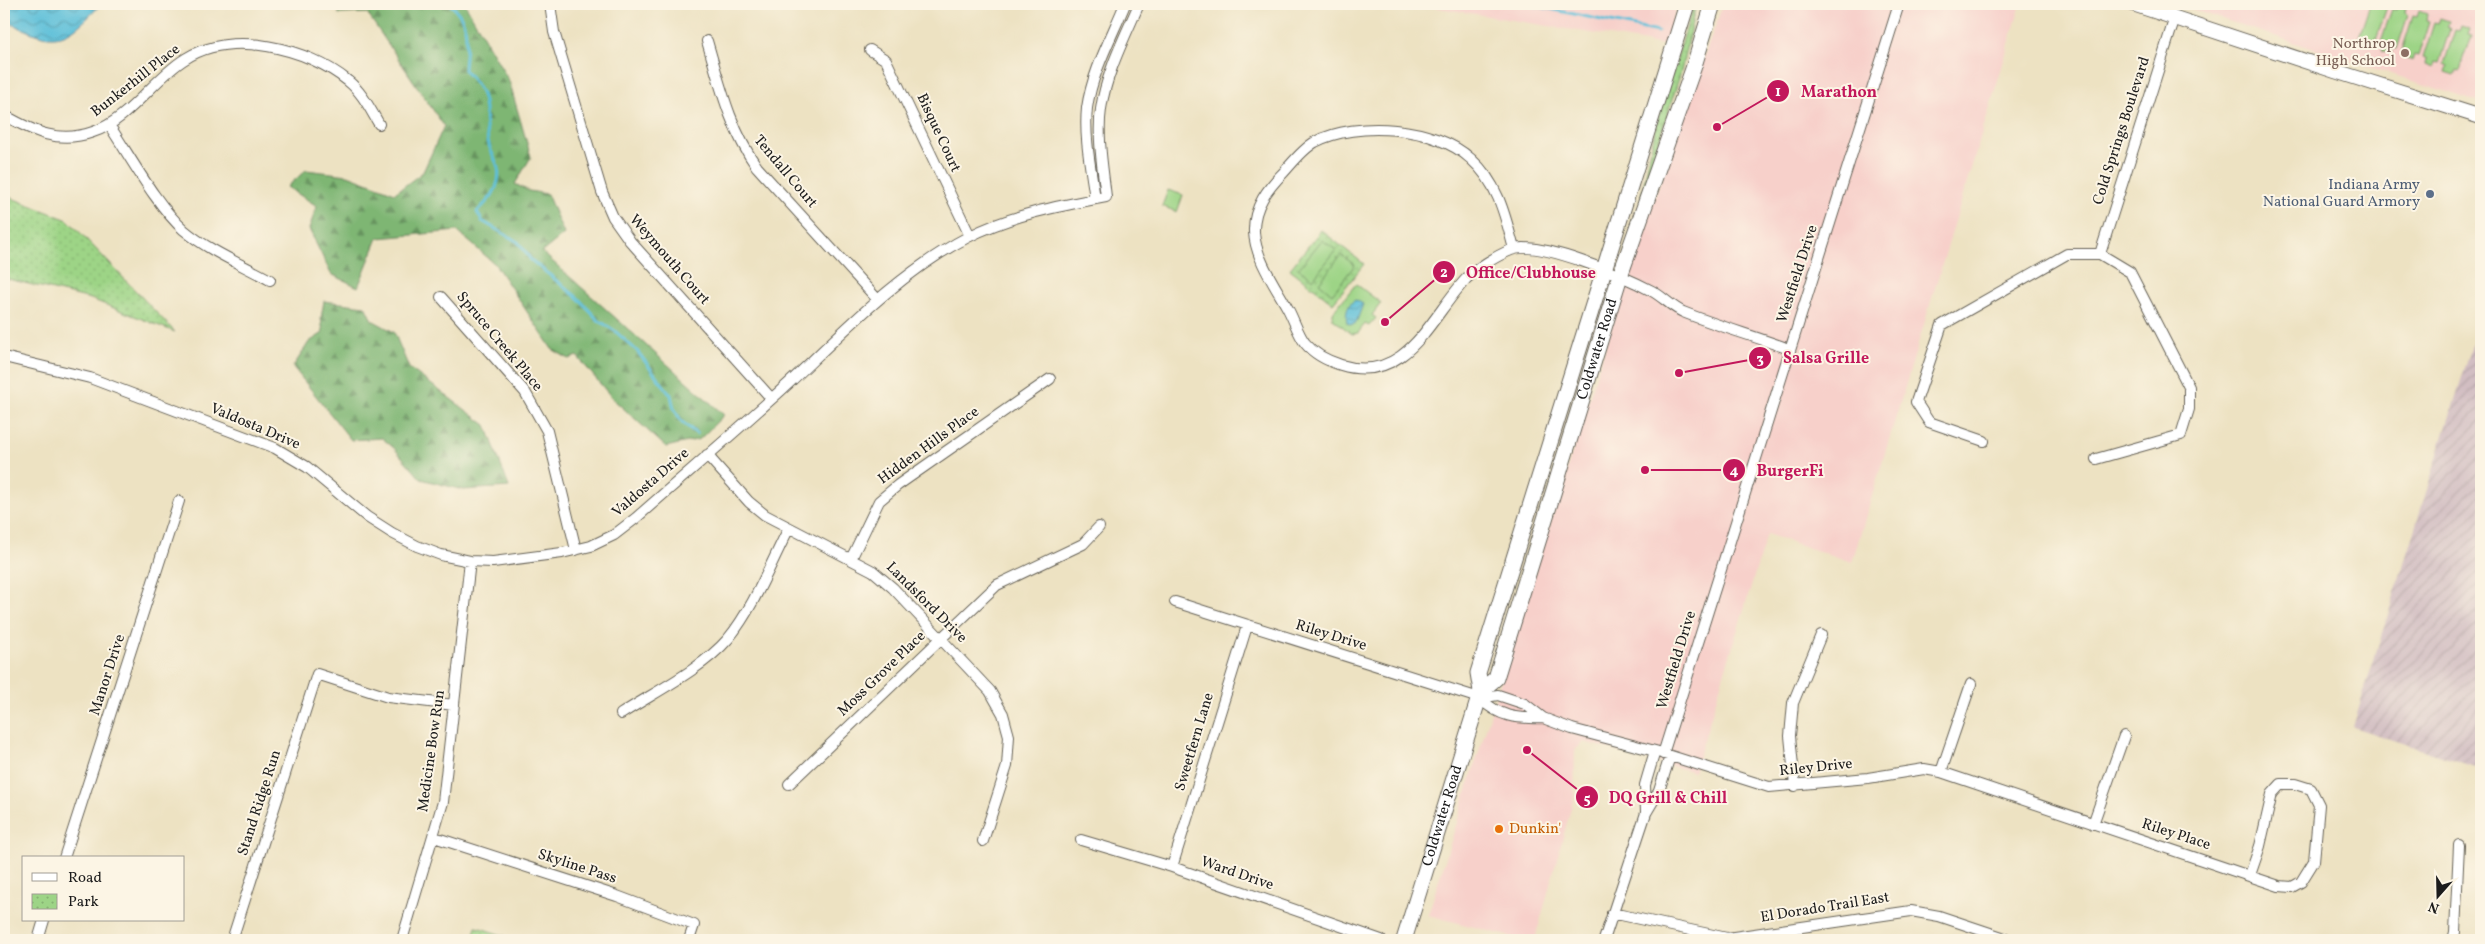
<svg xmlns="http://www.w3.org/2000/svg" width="2485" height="944" font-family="Vollkorn,serif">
	<defs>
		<pattern id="industrial-furrows" width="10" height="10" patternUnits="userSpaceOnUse" patternTransform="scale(1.25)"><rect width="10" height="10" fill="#d2bec2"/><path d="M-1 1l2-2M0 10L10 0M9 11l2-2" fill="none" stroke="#b4a3a6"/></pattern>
		<pattern id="forest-firs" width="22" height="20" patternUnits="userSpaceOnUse" patternTransform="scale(1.25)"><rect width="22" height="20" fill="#7eb673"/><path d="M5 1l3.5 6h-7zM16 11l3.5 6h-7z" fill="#66935e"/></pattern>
		<pattern id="park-dots" width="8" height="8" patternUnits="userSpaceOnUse" patternTransform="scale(1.25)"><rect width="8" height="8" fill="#9dd486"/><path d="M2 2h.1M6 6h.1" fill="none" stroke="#87b573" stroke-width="1.8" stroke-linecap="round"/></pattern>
		<pattern id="water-waves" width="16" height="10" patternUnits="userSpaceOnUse" patternTransform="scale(1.25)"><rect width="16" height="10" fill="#5bbfd9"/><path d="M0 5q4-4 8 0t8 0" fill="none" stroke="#4a9aaf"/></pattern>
	</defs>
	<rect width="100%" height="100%" fill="#fcf5e5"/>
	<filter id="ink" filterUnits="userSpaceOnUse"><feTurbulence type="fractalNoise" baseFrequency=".02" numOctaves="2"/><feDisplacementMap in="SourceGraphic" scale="10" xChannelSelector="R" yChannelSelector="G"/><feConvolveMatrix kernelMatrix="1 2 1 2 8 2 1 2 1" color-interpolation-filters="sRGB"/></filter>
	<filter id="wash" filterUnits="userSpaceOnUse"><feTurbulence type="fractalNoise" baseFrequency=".0096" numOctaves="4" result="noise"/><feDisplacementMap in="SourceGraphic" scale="20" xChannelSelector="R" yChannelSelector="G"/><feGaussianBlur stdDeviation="1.12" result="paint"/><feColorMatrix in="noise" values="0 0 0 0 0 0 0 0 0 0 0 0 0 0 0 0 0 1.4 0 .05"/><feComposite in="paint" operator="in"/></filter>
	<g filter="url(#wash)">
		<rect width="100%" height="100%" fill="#ede2c2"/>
		<path fill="#f7d0ca" d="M 1414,4 L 1678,4 L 1665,45 Z
			M 1723,4 L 2021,4 L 1852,562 L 1767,534 L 1694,772 L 1584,742 L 1575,750 L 1574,797 L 1535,940 L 1523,940 L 1428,915 L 1631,264 Z
			M 2176,4 L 2481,4 L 2481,103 Z"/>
		<path fill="url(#industrial-furrows)" d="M 2481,316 L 2481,769 L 2353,727 Z"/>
		<path fill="url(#forest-firs)" stroke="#4d6948" d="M 337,4 L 465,4 L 509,81 L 531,157 L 515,184 L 529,191 L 547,194 L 564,234 L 542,252 L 724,415 L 700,439 L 666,447 L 613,399 L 577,356 L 569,359 L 552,349 L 495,264 L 457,231 L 378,238 L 358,287 L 331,274 L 309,229 L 317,206 L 287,187 L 306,170 L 348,175 L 395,193 L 423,172 L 444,126 L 367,13 L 339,14 Z
			M 324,301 L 365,306 L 372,320 L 394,332 L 409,368 L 486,425 L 509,487 L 463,490 L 421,479 L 394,448 L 382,438 L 351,440 L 293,367 L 309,342 L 323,333 L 321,318 Z"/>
		<path fill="url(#park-dots)" stroke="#5c7851" d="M 1694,4 L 1696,4 L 1681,72 L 1641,197 L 1657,121 Z
			M 4,195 L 68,220 L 175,332 L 91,299 L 4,278 Z
			M 1321,230 L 1364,264 L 1333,303 L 1290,269 Z
			M 476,927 L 477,927 L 517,940 L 472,940 Z"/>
		<path fill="#9dd486" stroke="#5c7851" d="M 2370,4 L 2387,7 L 2375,42 L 2359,37 Z
			M 2397,4 L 2406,7 L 2405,13 L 2408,15 L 2397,49 L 2393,48 L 2391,54 L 2382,51 L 2384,45 L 2380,44 L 2392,9 L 2396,10 Z
			M 2419,11 L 2427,14 L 2426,20 L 2429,21 L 2418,56 L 2414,55 L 2412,61 L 2403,58 L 2405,52 L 2402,51 L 2413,16 L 2417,17 Z
			M 2440,18 L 2449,21 L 2447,27 L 2450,29 L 2439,63 L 2435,62 L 2433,68 L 2425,65 L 2426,59 L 2423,58 L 2434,23 L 2438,24 Z
			M 2461,25 L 2470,28 L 2468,34 L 2472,35 L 2460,70 L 2457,69 L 2455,75 L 2446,72 L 2448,66 L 2444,64 L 2455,30 L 2459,31 Z
			M 1168,190 L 1183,195 L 1177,212 L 1162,206 Z
			M 1322,240 L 1336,250 L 1313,279 L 1299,268 Z
			M 1341,255 L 1355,265 L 1332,294 L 1319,283 Z
			M 1356,284 L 1381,303 L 1372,315 L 1376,318 L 1369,326 L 1365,324 L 1358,333 L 1352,334 L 1333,319 L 1333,312 Z"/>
		<path fill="url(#water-waves)" stroke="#3c6e7a" d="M 4,4 L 101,4 C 63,45 54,45 4,20 Z
			M 1356,300 L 1363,304 L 1356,323 L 1352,325 L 1347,323 C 1345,314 1347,303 1356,300 Z"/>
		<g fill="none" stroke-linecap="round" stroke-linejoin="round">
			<path stroke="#5bbfd9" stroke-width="3" d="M 450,4 C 473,23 465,45 464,70 C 495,101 480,110 489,145 C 493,160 501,163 498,181 C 495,196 486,202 477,212 L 482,221 L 518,242 L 531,260 L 578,298 L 598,320 L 615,331 L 637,351 L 671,395 L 674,409 L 682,422 L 697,434
				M 1527,4 L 1658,32"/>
		</g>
	</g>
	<g filter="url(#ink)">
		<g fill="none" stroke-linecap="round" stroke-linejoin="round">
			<g stroke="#656156" stroke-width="12">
				<path id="minor" d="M 550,4 L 554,32 L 602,192 L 613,217 L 630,241 L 771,398
					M 707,41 C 720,85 730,129 757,167 L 878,300
					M 870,50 L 886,60 L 970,236
					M 4,115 C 34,132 59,144 93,132 C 128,121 154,78 185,59 C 231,29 308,48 348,81 C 362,92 370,109 379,124
					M 109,125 C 130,156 156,205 184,230 C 209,251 241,264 270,280
					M 1095,199 C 1091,169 1084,138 1087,108 C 1092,72 1112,36 1125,4
					M 1514,249 C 1505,215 1498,183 1471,159 C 1436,126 1356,120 1315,142 C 1303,149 1293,162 1284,172 C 1268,188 1253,207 1254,232 C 1255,258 1276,287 1288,309 C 1294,320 1298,334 1305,343 C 1314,354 1328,361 1341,365 C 1406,385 1430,318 1466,279 C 1477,268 1496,256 1511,250 C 1538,239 1626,277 1652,291 C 1663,297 1672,307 1683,312 C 1718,326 1754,336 1789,349
					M 2100,254 L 2175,17
					M 441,297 L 525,392 L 547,431 L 576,550
					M 4,357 L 90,378 L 275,448 L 307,467 L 367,517 L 392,533 L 417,546 L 441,555 L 470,561 L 493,562 L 562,553 L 591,546 L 614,535 L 636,518 C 687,473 739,429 789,383 C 845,330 899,273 968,237 C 1011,215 1058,206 1106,197 C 1103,169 1097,137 1101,109 C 1106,73 1125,37 1139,4
					M 1984,441 L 1929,422 L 1916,402 L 1942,325 L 2067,254 L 2100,254 L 2130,272 L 2189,387 L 2189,409 L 2181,435 L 2096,459
					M 707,455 L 749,502 L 765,515 L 873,571 L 893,588 L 990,691 L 1003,714 L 1009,736 L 1007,766 L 983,841
					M 851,559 L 879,501 L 898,485 L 1050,379
					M 1175,602 L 1479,698 C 1500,717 1515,719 1543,718
					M 1479,698 L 1498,695 L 1525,704 L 1543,718 L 1572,729 L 1655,751 L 1769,787 L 1868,778 L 1924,769 L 1941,772 L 2279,886 L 2292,887 L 2301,882 L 2314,861 L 2319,805 L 2311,789 L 2295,784 L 2281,784 L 2272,794 L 2260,846 L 2250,875
					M 621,714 C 655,692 702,669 728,639 C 754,607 770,565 789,528
					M 1663,754 L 1899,4
					M 1941,772 L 1971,684
					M 789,784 L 997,585 L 1083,544 L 1099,527
					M 1795,786 L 1790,736 L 1793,703 L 1821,635
					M 1646,812 L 1645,785 L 1655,751
					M 2093,824 L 2124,736
					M 434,837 L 617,896 L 694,925 L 689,940
					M 1081,840 L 1172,867 L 1381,940
					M 64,858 L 179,501
					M 1172,867 L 1247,626
					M 1612,913 L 1727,938 L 1911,911 L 1939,916 L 2011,940
					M 38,940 L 44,920
					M 232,940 L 317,674 L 388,697 L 454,705
					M 402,940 L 443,802 L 470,561
					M 1604,940 L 1646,813 L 1659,791 L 1670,756
					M 2453,940 L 2455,932 L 2459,845"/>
			</g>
			<g stroke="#656156" stroke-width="16">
				<path id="secondary" d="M 2133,4 L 2335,71 L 2481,117"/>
			</g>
			<g stroke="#656156" stroke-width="17">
				<g id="primary">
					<path id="s1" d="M 1481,691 L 1496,678 L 1620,276 L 1693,69 L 1713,4"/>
					<path id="s2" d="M 1404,940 L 1481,691 L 1478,673 L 1687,4"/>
				</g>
			</g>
			<use href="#minor" stroke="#fff" stroke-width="10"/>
			<use href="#secondary" stroke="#fff" stroke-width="14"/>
			<use href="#primary" stroke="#fff" stroke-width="15"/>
		</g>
	</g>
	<circle fill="#8d6e63" stroke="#fcf5e5" stroke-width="2" cx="2405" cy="53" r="5"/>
	<circle fill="#5c6f8a" stroke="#fcf5e5" stroke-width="2" cx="2430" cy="194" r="5"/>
	<circle fill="#e8710a" stroke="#fcf5e5" stroke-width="2" cx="1499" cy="829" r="5"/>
	<g text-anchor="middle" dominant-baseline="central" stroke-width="4" stroke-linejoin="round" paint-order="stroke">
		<g font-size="15" fill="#785e54" stroke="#fcf5e5" text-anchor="end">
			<text x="2395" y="44">Northrop<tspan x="2395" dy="17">High School</tspan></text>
		</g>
		<g font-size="15" fill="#1c1c1c" stroke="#fcf5e5">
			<text transform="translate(136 81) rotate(-38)">Bunkerhill Place</text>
			<text transform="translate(2122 131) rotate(-72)">Cold Springs Boulevard</text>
			<text transform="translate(938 133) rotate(65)">Bisque Court</text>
			<text transform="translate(785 172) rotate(50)">Tendall Court</text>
			<text transform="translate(669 260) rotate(49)">Weymouth Court</text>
			<text transform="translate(1798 274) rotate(-72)">Westfield Drive</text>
			<text transform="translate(499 342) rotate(50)">Spruce Creek Place</text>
			<text stroke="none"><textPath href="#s1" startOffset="364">Coldwater Road</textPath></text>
			<text transform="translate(255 427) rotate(23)">Valdosta Drive</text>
			<text transform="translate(929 446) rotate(-36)">Hidden Hills Place</text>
			<text transform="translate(651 483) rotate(-41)">Valdosta Drive</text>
			<text transform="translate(926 603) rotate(45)">Landsford Drive</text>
			<text transform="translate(1331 636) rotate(17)">Riley Drive</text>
			<text transform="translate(1677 660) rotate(-73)">Westfield Drive</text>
			<text transform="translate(882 674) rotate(-44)">Moss Grove Place</text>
			<text transform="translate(108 675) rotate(-72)">Manor Drive</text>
			<text transform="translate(1195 742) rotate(-73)">Sweetfern Lane</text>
			<text transform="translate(432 751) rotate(-82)">Medicine Bow Run</text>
			<text transform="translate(1816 768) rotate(-6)">Riley Drive</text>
			<text transform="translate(260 803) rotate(-72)">Stand Ridge Run</text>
			<text stroke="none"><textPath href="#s2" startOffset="130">Coldwater Road</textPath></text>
			<text transform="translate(2176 835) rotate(18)">Riley Place</text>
			<text transform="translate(577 867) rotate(18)">Skyline Pass</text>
			<text transform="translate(1237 874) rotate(19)">Ward Drive</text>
			<text transform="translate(1825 908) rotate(-9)">El Dorado Trail East</text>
		</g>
		<g font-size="15" fill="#4e5e75" stroke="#fcf5e5" text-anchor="end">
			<text x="2420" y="185">Indiana Army<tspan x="2420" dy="17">National Guard Armory</tspan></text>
		</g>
		<g font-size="15" fill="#c56008" stroke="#fcf5e5" text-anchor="start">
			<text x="1509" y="829">Dunkin'</text>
		</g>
	</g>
	<path fill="none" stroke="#c2185b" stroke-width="2" d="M1717 127L1778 91M1385 322L1444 272M1679 373L1760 358M1645 470L1734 470M1527 750L1587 797"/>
	<g fill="#c2185b" stroke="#fcf5e5" stroke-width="2">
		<circle cx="1717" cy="127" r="5"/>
		<circle cx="1385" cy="322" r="5"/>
		<circle cx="1679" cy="373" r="5"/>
		<circle cx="1645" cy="470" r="5"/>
		<circle cx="1527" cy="750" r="5"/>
		<circle cx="1778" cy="91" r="12"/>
		<circle cx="1444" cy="272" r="12"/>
		<circle cx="1760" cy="358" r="12"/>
		<circle cx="1734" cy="470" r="12"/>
		<circle cx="1587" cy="797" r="12"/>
	</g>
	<g font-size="15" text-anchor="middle" font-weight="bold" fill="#fff">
		<text x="1778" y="96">1</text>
		<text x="1444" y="277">2</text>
		<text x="1760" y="363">3</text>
		<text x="1734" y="475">4</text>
		<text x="1587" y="803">5</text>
	</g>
	<g font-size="16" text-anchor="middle" font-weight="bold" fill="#c2185b" stroke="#fcf5e5" stroke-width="4" stroke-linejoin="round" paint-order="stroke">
		<text x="1839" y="97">Marathon</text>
		<text x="1531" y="278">Office/Clubhouse</text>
		<text x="1826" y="363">Salsa Grille</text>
		<text x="1790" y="476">BurgerFi</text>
		<text x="1668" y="803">DQ Grill &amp; Chill</text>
	</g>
	<rect width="2485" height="944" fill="none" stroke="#fcf5e5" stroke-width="20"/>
	<rect x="22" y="856" width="162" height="65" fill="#fcf5e5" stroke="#a29e95"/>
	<rect x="32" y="873" width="25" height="8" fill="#ffffff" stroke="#a29e95"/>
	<text x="68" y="882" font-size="15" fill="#1c1c1c">Road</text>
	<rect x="32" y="894" width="25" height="15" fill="url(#park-dots)" stroke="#a29e95"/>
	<text x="68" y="906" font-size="15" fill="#1c1c1c">Park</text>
	<g transform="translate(2438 896) rotate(200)" stroke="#fcf5e5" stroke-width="4" paint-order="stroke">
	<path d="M0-4L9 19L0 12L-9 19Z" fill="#1c1c1c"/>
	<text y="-8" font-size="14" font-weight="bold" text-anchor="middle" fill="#1c1c1c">N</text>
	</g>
</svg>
